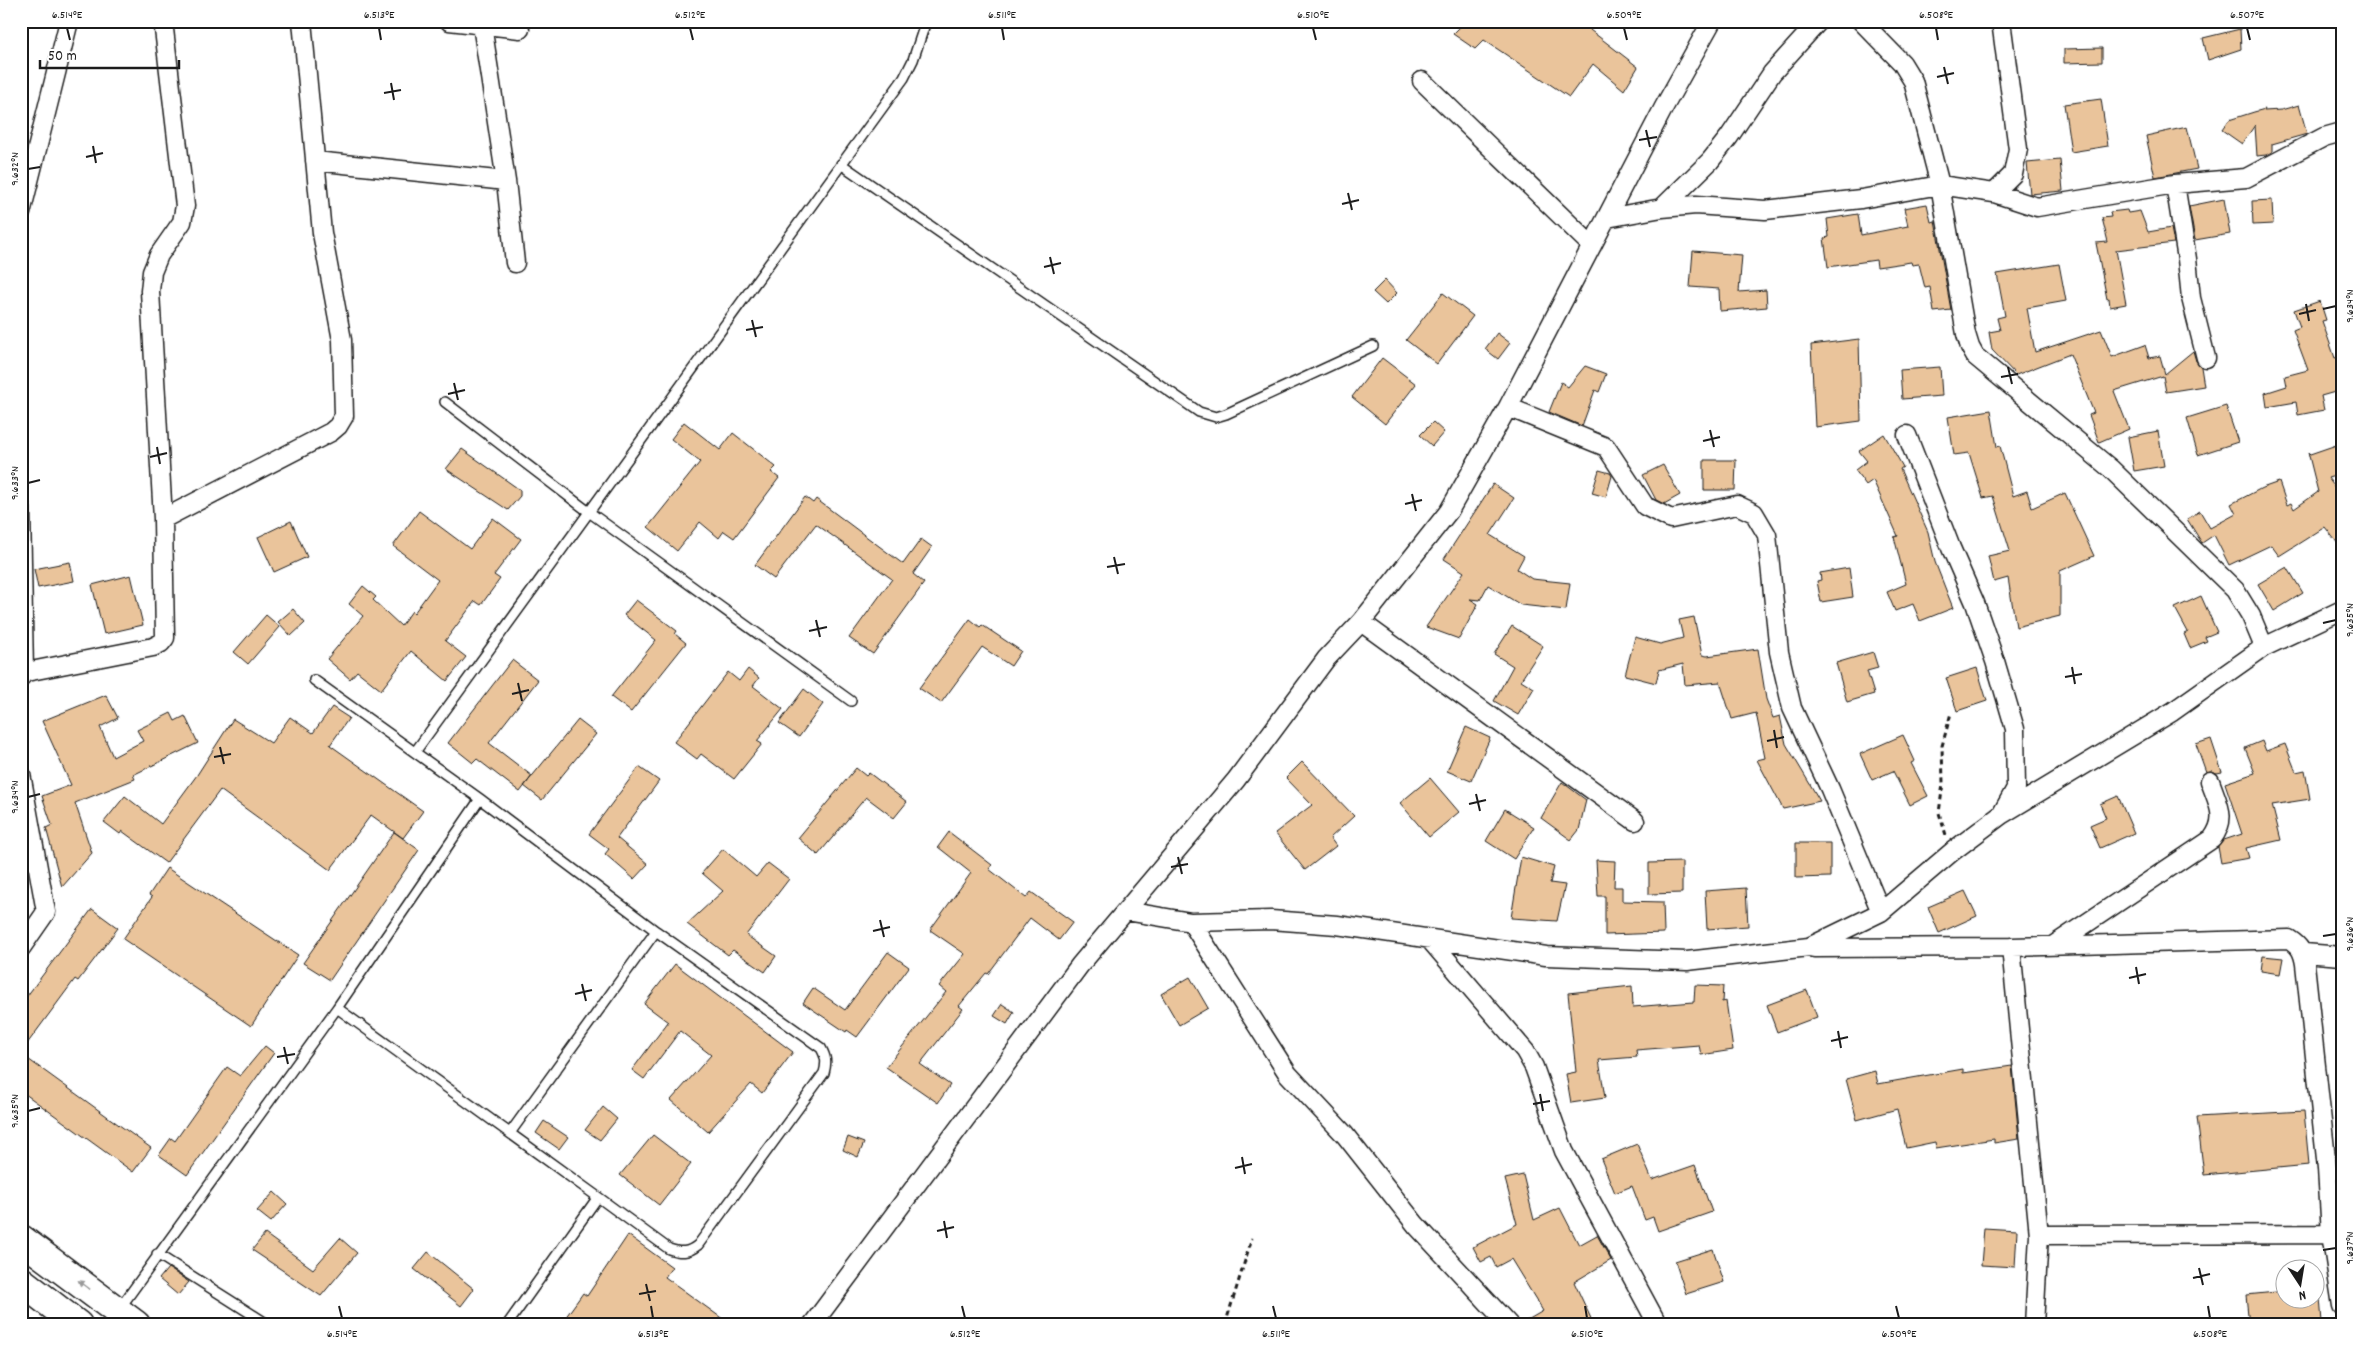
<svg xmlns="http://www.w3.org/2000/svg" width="2363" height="1346" font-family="Dekko,sans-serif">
	<rect width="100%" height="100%" fill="#fff"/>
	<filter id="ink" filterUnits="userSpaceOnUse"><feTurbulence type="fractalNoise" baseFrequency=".02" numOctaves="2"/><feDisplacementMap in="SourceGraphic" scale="10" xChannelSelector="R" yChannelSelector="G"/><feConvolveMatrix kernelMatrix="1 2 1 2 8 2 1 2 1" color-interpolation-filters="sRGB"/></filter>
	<g filter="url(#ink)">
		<path fill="#eac49b" stroke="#1c1c1c" d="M 1466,21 L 1597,21 L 1590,30 L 1638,67 L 1624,90 L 1593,64 L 1569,97 L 1484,40 L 1475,49 L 1453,34 Z
			M 2240,29 L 2241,49 L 2208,60 L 2203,38 Z
			M 2102,48 L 2102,62 L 2064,63 L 2064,49 Z
			M 2101,99 L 2108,146 L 2071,152 L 2064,104 Z
			M 2299,105 L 2307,134 L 2272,144 L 2272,152 L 2266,155 L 2257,156 L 2255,125 L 2242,144 L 2222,130 L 2229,120 L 2254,112 L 2265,109 L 2264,111 L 2281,110 Z
			M 2187,127 L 2197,169 L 2155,177 L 2146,136 Z
			M 2060,160 L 2063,191 L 2030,194 L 2027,163 Z
			M 2224,199 L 2230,234 L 2195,240 L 2189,206 Z
			M 2272,200 L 2273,224 L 2253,225 L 2252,201 Z
			M 1927,204 L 1931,222 L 1935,221 L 1951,310 L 1934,312 L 1930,287 L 1925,288 L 1919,264 L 1912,265 L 1911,262 L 1877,267 L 1876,260 L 1828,267 L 1824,238 L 1829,237 L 1827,219 L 1858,214 L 1861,235 L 1908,226 L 1904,208 Z
			M 2127,210 L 2128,213 L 2140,211 L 2148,232 L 2171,228 L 2174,243 L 2116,250 L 2126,304 L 2110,307 L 2109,298 L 2107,299 L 2096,243 L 2108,242 L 2102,218 L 2111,217 L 2110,212 Z
			M 1693,251 L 1742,255 L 1739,292 L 1766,290 L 1767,307 L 1720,311 L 1719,289 L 1690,287 Z
			M 2059,264 L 2066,301 L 2027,308 L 2035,352 L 2101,330 L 2112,357 L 2145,345 L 2149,358 L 2160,356 L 2165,374 L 2193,351 L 2196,361 L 2201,367 L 2204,386 L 2166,392 L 2163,376 L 2114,391 L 2129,429 L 2099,442 L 2089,415 L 2094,413 L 2070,354 L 2016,375 L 1992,350 L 1989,332 L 2000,330 L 1997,318 L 2005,316 L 1997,274 Z
			M 1385,280 L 1397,293 L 1386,304 L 1373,292 Z
			M 1443,293 L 1473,316 L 1437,364 L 1406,340 Z
			M 2320,301 L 2326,320 L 2322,321 L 2335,358 L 2342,356 L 2342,390 L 2321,396 L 2324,410 L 2298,415 L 2296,402 L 2267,407 L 2265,393 L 2287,386 L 2285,376 L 2308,370 L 2293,330 L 2300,327 L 2294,310 Z
			M 1497,333 L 1510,343 L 1498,359 L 1485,349 Z
			M 1859,339 L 1861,421 L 1815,427 L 1811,345 Z
			M 1382,358 L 1416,384 L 1385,424 L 1352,397 Z
			M 1585,366 L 1606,374 L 1599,392 L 1595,390 L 1582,426 L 1549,412 L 1561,382 L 1568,387 Z
			M 1940,367 L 1942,396 L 1902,399 L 1900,370 Z
			M 2226,406 L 2238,442 L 2198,455 L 2187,418 Z
			M 1991,410 L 1997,447 L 2000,446 L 2013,496 L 2027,491 L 2032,508 L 2065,493 L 2094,556 L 2060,571 L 2060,616 L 2016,627 L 2008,578 L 1994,582 L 1988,556 L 2010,551 L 1993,496 L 1983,498 L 1969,453 L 1954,455 L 1948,417 Z
			M 684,422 L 720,450 L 733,433 L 776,467 L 771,472 L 779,478 L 734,538 L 724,531 L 719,538 L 700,522 L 677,551 L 648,527 L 700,462 L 671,439 Z
			M 1433,422 L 1444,432 L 1432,446 L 1420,435 Z
			M 2158,431 L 2164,466 L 2134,471 L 2128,437 Z
			M 1884,434 L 1903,467 L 1900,469 L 1928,532 L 1935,562 L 1953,608 L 1920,621 L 1913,604 L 1895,611 L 1887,592 L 1906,584 L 1894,537 L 1898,536 L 1873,480 L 1866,485 L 1855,470 L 1867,461 L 1859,451 Z
			M 2342,443 L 2342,474 L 2328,478 L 2342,497 L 2342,549 L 2325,527 L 2279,556 L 2271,545 L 2229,565 L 2214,535 L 2202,543 L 2187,519 L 2200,511 L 2210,528 L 2236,514 L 2231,504 L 2262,488 L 2279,482 L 2287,505 L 2291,503 L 2294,509 L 2318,492 L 2308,452 L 2310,454 Z
			M 462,449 L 520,490 L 520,496 L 508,510 L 446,469 Z
			M 1704,460 L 1736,460 L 1735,490 L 1704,490 Z
			M 1663,465 L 1680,495 L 1664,504 L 1656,500 L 1643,475 Z
			M 1599,470 L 1610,473 L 1612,476 L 1606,497 L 1592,493 Z
			M 1493,484 L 1514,498 L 1490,535 L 1524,556 L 1517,569 L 1532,579 L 1570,583 L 1566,610 L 1521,605 L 1488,585 L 1480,600 L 1470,599 L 1478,604 L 1459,639 L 1426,627 L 1464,572 L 1444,559 Z
			M 805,497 L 813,503 L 816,499 L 903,564 L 921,539 L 932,547 L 913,574 L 924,583 L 873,654 L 849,638 L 892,579 L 816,524 L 774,579 L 755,565 Z
			M 419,511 L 470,549 L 493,518 L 521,539 L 494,575 L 500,579 L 481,605 L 475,601 L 445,641 L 466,657 L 447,681 L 411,651 L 381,690 L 357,671 L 350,679 L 327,659 L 363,616 L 349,604 L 363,586 L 376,597 L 373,600 L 401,626 L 412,611 L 414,613 L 438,580 L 393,546 Z
			M 291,521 L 307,557 L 274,572 L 258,537 Z
			M 70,562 L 74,581 L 38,588 L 34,569 Z
			M 2287,567 L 2303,593 L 2274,611 L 2258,584 Z
			M 1849,568 L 1853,597 L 1821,602 L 1817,581 L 1821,580 L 1820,573 Z
			M 131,575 L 143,625 L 104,634 L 92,585 Z
			M 2201,596 L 2217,632 L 2205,637 L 2207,641 L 2190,648 L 2184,634 L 2188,632 L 2175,608 Z
			M 636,600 L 677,631 L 675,634 L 686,643 L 631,712 L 611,697 L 656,640 L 624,615 Z
			M 293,609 L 305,623 L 291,636 L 278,622 Z
			M 266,615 L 280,627 L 248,664 L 234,652 Z
			M 1694,617 L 1702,655 L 1707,656 L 1758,649 L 1766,699 L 1773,718 L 1780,716 L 1786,744 L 1820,801 L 1783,809 L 1757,760 L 1765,758 L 1756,713 L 1732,719 L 1720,682 L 1685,685 L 1683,664 L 1659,670 L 1656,683 L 1625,675 L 1635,637 L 1660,644 L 1683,638 L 1679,620 Z
			M 970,619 L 980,627 L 982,625 L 1021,651 L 1011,666 L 982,647 L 941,703 L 919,688 Z
			M 1512,626 L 1543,646 L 1521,680 L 1534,688 L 1518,715 L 1494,701 L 1513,666 L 1494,654 Z
			M 1873,652 L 1878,668 L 1867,671 L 1874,694 L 1847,702 L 1836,663 Z
			M 512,660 L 538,680 L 489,743 L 532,776 L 520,792 L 477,759 L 473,763 L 448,743 Z
			M 1977,668 L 1987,701 L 1957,711 L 1946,678 Z
			M 748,669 L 759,678 L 753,686 L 783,709 L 757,741 L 762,744 L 734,779 L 701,754 L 697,759 L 674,742 L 728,672 L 739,681 Z
			M 804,689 L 823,704 L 799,737 L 779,723 Z
			M 106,695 L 118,718 L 100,727 L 113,757 L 143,741 L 137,730 L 171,713 L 175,721 L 185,716 L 198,743 L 133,775 L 135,779 L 75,803 L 92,853 L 62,887 L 46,828 L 52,825 L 42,796 L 71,785 L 42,721 Z
			M 332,707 L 349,718 L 330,745 L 423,811 L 403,838 L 371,815 L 330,870 L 220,790 L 166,863 L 122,831 L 120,834 L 104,822 L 125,796 L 161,824 L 197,775 L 233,719 L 271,743 L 290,717 L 313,733 Z
			M 578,720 L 596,734 L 542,800 L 524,786 Z
			M 1466,727 L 1490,738 L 1471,781 L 1447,771 Z
			M 1903,735 L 1915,761 L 1911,763 L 1928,796 L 1910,805 L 1893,771 L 1872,780 L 1860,754 Z
			M 2211,739 L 2222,772 L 2217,773 L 2211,771 L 2206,772 L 2196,744 Z
			M 2262,741 L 2266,751 L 2285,744 L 2296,772 L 2305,770 L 2310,799 L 2272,805 L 2281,840 L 2246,848 L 2249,858 L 2221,863 L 2218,847 L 2224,840 L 2242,834 L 2225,783 L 2255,773 L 2245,748 Z
			M 1302,762 L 1354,816 L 1330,838 L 1336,846 L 1305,870 L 1275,833 L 1312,805 L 1286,778 Z
			M 639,767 L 659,781 L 617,838 L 648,864 L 634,879 L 605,854 L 609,849 L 589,834 Z
			M 856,768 L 866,776 L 869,773 L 907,802 L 894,818 L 866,797 L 818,855 L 798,838 Z
			M 1430,778 L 1459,812 L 1429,837 L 1400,803 Z
			M 1562,782 L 1586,800 L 1579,830 L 1571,840 L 1541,818 Z
			M 2118,796 L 2134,833 L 2100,848 L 2090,825 L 2106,818 L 2100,804 Z
			M 1505,809 L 1534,827 L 1514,859 L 1486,841 Z
			M 394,832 L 419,850 L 330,980 L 303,963 Z
			M 949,832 L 992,865 L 989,869 L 1026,898 L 1031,892 L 1073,922 L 1059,940 L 1030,918 L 988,974 L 986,973 L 959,1006 L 963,1009 L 920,1064 L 950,1085 L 938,1103 L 886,1067 L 946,992 L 939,986 L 965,954 L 930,930 L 971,873 L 938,847 Z
			M 1796,843 L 1830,843 L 1830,877 L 1796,878 Z
			M 723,849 L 756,877 L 768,863 L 789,879 L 746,935 L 776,956 L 765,972 L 733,950 L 728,955 L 687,924 L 723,891 L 702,873 Z
			M 1521,857 L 1554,867 L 1550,883 L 1565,885 L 1557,921 L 1511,918 Z
			M 1596,860 L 1615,861 L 1614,887 L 1622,887 L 1622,901 L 1663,902 L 1664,933 L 1605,935 L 1605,896 L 1598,896 Z
			M 1682,862 L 1682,893 L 1649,894 L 1649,863 Z
			M 167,868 L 298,955 L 251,1026 L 123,939 L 152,897 L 149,895 Z
			M 1746,888 L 1748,926 L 1707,929 L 1705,891 Z
			M 1965,891 L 1977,916 L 1939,933 L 1928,907 Z
			M 92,909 L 118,928 L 78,981 L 75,979 L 21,1052 L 21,1004 Z
			M 888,952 L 909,967 L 857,1037 L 847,1030 L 846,1032 L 803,1003 L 813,988 L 845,1010 Z
			M 2263,956 L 2283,958 L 2280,974 L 2261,971 Z
			M 675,964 L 793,1052 L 762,1093 L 751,1084 L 708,1132 L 671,1100 L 711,1055 L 680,1031 L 644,1079 L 632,1070 L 668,1022 L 644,1004 Z
			M 1190,977 L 1208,1008 L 1179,1025 L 1161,994 Z
			M 1695,985 L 1723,986 L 1722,1002 L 1726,1001 L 1733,1050 L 1701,1055 L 1699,1045 L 1636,1050 L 1637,1057 L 1599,1060 L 1605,1098 L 1571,1103 L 1566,1074 L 1576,1072 L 1568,993 L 1632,986 L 1633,1007 L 1694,1002 Z
			M 1807,990 L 1817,1017 L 1777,1032 L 1767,1005 Z
			M 1002,1004 L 1014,1012 L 1007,1024 L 994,1016 Z
			M 265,1046 L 274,1053 L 187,1175 L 159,1155 L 171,1138 L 175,1141 L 227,1067 L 240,1076 Z
			M 21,1054 L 151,1148 L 133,1172 L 21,1091 Z
			M 2012,1066 L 2019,1139 L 1994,1143 L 1994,1139 L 1936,1148 L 1935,1142 L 1906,1148 L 1897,1109 L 1857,1120 L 1846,1079 L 1875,1071 L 1878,1084 L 1963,1069 L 1963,1073 Z
			M 603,1107 L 617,1119 L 600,1140 L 585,1130 Z
			M 2304,1111 L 2309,1165 L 2204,1175 L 2197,1117 Z
			M 544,1121 L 568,1137 L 559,1149 L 536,1133 Z
			M 653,1135 L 691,1164 L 659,1205 L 620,1175 Z
			M 848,1137 L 864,1143 L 858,1157 L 843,1150 Z
			M 1637,1144 L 1652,1180 L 1695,1165 L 1712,1212 L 1658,1231 L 1653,1217 L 1645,1220 L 1632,1186 L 1615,1193 L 1601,1159 Z
			M 1523,1175 L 1534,1220 L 1560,1208 L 1579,1245 L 1597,1235 L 1611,1260 L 1574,1282 L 1594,1325 L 1519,1325 L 1543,1311 L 1511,1259 L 1496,1267 L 1491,1257 L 1481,1262 L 1473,1247 L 1517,1224 L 1505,1179 Z
			M 274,1192 L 287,1204 L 271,1222 L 257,1211 Z
			M 1984,1228 L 2017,1230 L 2015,1267 L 1981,1265 Z
			M 265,1234 L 313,1269 L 340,1238 L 357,1253 L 321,1296 L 252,1250 Z
			M 628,1235 L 672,1267 L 665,1277 L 731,1325 L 560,1325 L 583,1293 L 587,1296 Z
			M 1713,1249 L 1724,1282 L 1686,1294 L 1675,1261 Z
			M 428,1252 L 474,1289 L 461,1306 L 414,1269 Z
			M 168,1268 L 189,1282 L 178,1295 L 159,1279 Z
			M 2286,1291 L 2286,1298 L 2320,1298 L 2322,1322 L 2249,1325 L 2246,1295 Z"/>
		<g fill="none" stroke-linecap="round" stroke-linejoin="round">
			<g stroke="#1c1c1c" stroke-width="12">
				<path id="lane" d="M 841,164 L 1199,412 L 1216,417 L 1226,414 L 1373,346
					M 445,402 L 589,512 L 851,701
					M 314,680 L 480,799 L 656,931 L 821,1048 C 826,1057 827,1062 824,1073 L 698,1245 C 688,1253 681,1253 669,1249 L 598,1197 L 507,1325
					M 415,752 L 904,78 L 913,60 L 926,21
					M 337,1008 L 598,1197
					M 510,1133 L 656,931
					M 157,1254 L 269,1325
					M 120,1308 L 337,1008 L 480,799"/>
			</g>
			<g stroke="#1c1c1c" stroke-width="21">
				<path id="street" d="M 449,21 L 520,29
					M 1861,21 L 1902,63 L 1913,81 L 1940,185 L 1966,334 L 1970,347 L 1975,356 L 2111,469 L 2235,590 L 2251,616 L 2264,647
					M 482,25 L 506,181 L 515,263
					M 1422,81 L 1592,246
					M 315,161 L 506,181
					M 2175,184 L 2187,259 L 2191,298 L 2206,358
					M 1994,193 L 2013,174 L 2018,149 L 2001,21
					M 1662,208 L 1696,205 L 1765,210 L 1861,199 L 1940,185 L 1994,193 L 2037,207 L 2175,184 L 2246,178 L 2324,137 L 2342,132
					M 21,213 L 69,21
					M 1607,218 L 1662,208 L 1710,161 L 1729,137 L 1772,73 L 1819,21
					M 1508,407 L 1606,447 L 1645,506 L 1671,519 L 1737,505 L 1754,513 L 1767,535 L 1779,652 L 1792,708 L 1830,789 L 1881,912
					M 1907,435 L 1951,548 L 1975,603 L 1995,661 L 2015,729 L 2016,788 L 2001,815
					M 21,508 L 24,673 L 21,677
					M 163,519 L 331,432 L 338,426 L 344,416 L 342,340 L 322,233 L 302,21
					M 1361,622 L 1635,821
					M 21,673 L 153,647 L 161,643 L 165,638 L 163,519 L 150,291 L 152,272 L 159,255 L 182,222 L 185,206 L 163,21
					M 21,774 L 46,912 L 21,948
					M 1126,911 L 1191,922 L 1271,920 L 1337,925 L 1546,956 L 1687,961 L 1809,947 L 1881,912 L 1953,851 L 2001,815 L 2172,712 L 2264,647 L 2342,610
					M 1191,922 L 1288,1074 L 1345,1135 L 1416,1225 L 1509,1325
					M 1430,940 L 1525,1051 L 1534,1067 L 1564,1151 L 1658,1325
					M 2054,945 L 2212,839 C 2228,818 2218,804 2210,781
					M 2011,947 L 2039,1235 L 2034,1325
					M 1814,948 L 2011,947 L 2289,939 C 2300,946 2303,952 2305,964 L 2327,1168 L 2331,1234 L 2342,1306
					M 2304,953 L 2342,956
					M 2039,1235 L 2331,1234
					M 812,1325 L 1080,965 L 1236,780 L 1326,659 L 1361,622 L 1449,511 L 1508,407 L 1664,107 L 1712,21"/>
			</g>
			<g stroke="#1c1c1c" stroke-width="31">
				<path id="primary" d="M 21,1239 L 136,1325
					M 21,1281 L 78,1325"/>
			</g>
			<path stroke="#1c1c1c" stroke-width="3" stroke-dasharray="5 4" stroke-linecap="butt" d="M 1946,835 L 1939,813 L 1943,783 L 1942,746 L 1951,713
				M 1225,1325 L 1252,1238"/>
			<use href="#lane" stroke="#fff" stroke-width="9"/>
			<use href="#street" stroke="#fff" stroke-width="18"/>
			<use href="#primary" stroke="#fff" stroke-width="28"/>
		</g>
		<defs><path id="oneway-solid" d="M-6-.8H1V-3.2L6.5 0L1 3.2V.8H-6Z" transform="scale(1.25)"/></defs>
		<use fill="#999" href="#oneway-solid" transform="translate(84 1285) rotate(-143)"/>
	</g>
	<path fill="none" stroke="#1c1c1c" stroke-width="2" d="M 67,28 L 70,40M 379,28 L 381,40M 690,28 L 693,40M 1002,28 L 1004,40M 1313,28 L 1316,40M 1624,28 L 1627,40M 1936,28 L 1938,40M 2247,28 L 2250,40M 1944,67 L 1948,84M 1937,77 L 1954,73M 391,83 L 394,100M 384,93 L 401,90M 1646,130 L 1650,147M 1639,140 L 1657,137M 93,146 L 96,163M 86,157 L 103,153M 28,169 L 40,167M 1348,193 L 1352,210M 1342,204 L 1359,200M 1050,257 L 1054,274M 1044,267 L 1061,263M 2306,304 L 2309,321M 2323,309 L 2336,306M 2299,314 L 2316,310M 752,320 L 756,337M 746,330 L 763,327M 2008,367 L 2012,384M 2001,377 L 2018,374M 454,383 L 458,400M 448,394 L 465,390M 1710,430 L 1714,447M 1703,441 L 1720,437M 157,447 L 160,464M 150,457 L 167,453M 28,483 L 40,480M 1412,494 L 1416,511M 1405,504 L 1422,500M 1114,557 L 1118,574M 1107,567 L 1125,564M 816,620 L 820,637M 2323,623 L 2336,620M 809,631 L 827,627M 2072,667 L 2075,684M 2065,677 L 2082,674M 518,683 L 522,701M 512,694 L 529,690M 1774,730 L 1777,748M 1767,741 L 1784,737M 220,747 L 224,764M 214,757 L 231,754M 1476,794 L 1480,811M 28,797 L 40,794M 1469,804 L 1486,800M 1178,857 L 1182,874M 1171,867 L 1188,864M 880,920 L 884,937M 873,931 L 890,927M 2323,936 L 2336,934M 2136,967 L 2139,984M 2129,978 L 2146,974M 582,984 L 586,1001M 575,994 L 592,990M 1838,1031 L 1841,1048M 1831,1041 L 1848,1037M 284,1047 L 288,1064M 277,1057 L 295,1054M 1540,1094 L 1543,1111M 1533,1104 L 1550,1101M 28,1111 L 40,1108M 1242,1157 L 1245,1174M 1235,1168 L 1252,1164M 944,1221 L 947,1238M 937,1231 L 954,1227M 2323,1250 L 2336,1248M 2199,1268 L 2203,1285M 2193,1278 L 2210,1274M 646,1284 L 650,1301M 639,1294 L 656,1291M 339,1306 L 342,1318M 651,1306 L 653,1318M 962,1306 L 965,1318M 1273,1306 L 1276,1318M 1585,1306 L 1587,1318M 1896,1306 L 1899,1318M 2208,1306 L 2210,1318"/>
	<rect width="2363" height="1346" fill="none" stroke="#fff" stroke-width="55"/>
	<g transform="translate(2300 1284) rotate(168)"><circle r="24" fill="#ffffff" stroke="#a4a4a4"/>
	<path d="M0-4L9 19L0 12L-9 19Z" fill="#1c1c1c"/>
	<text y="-8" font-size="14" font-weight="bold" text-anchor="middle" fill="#1c1c1c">N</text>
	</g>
	<path d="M40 60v8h139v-8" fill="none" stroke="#1c1c1c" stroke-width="2.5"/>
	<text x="48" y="60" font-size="15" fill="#1c1c1c" stroke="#ffffff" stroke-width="4" paint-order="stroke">50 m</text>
	<rect x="28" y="28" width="2308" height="1290" fill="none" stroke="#1c1c1c" stroke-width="2"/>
	<g font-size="12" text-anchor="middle" fill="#1c1c1c">
		<text x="67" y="18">6.514°E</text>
		<text x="379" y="18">6.513°E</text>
		<text x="690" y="18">6.512°E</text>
		<text x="1002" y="18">6.511°E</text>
		<text x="1313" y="18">6.510°E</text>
		<text x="1624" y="18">6.509°E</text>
		<text x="1936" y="18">6.508°E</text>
		<text x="2247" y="18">6.507°E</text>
		<text transform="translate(14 169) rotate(-90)" y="4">9.632°N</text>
		<text transform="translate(2349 306) rotate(-90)" y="4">9.634°N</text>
		<text transform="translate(14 483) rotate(-90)" y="4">9.633°N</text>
		<text transform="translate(2349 620) rotate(-90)" y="4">9.635°N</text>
		<text transform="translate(14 797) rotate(-90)" y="4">9.634°N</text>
		<text transform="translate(2349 934) rotate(-90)" y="4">9.636°N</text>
		<text transform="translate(14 1111) rotate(-90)" y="4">9.635°N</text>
		<text transform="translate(2349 1248) rotate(-90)" y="4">9.637°N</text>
		<text x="342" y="1337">6.514°E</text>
		<text x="653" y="1337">6.513°E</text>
		<text x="965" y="1337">6.512°E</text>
		<text x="1276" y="1337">6.511°E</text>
		<text x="1587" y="1337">6.510°E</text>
		<text x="1899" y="1337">6.509°E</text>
		<text x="2210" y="1337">6.508°E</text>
	</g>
</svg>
